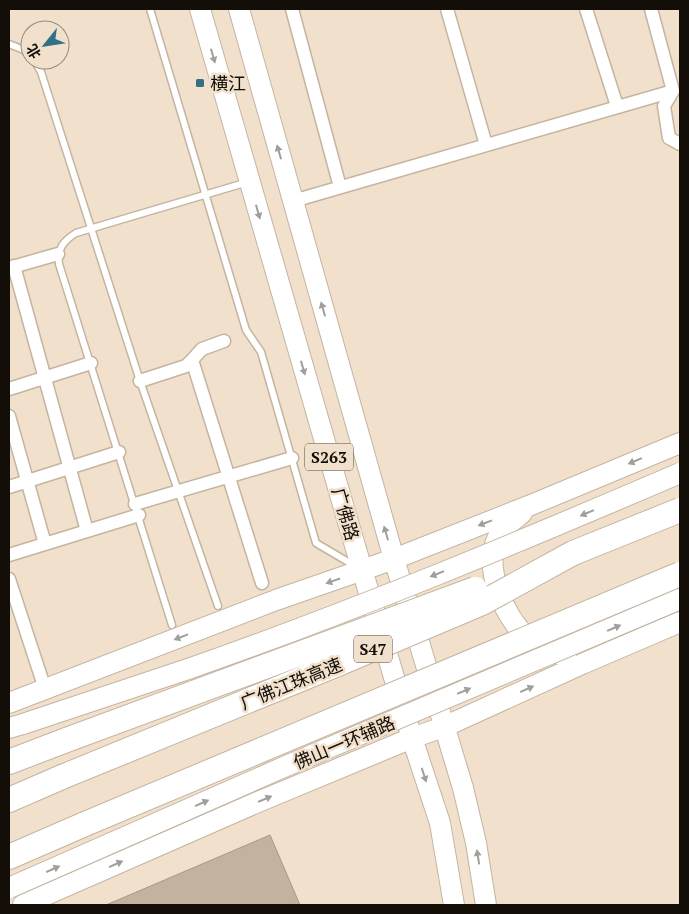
<svg xmlns="http://www.w3.org/2000/svg" width="689" height="914" font-family="'PT Serif','Noto Sans SC',serif">
	<rect width="100%" height="100%" fill="#f1e0cc"/>
	<path fill="#c2b29e" stroke="#a79885" d="M 270,835 L 300,905 L 106,905 Z"/>
	<g fill="none" stroke-linecap="round" stroke-linejoin="round">
		<g stroke="#c4b4a0" stroke-width="9">
			<path id="service" d="M 150,9 L 246,330 L 261,352 L 316,543 L 355,566
				M 9,44 L 24,50 L 30,56
				M 34,60 L 41,72 L 140,381 L 218,606
				M 172,625 L 59,264 C 57,249 63,241 76,233 L 248,182"/>
		</g>
		<g stroke="#c4b4a0" stroke-width="15">
			<path id="minor" d="M 292,9 L 340,187
				M 447,9 L 486,145
				M 586,9 L 617,106
				M 651,9 L 673,91 L 664,106 L 669,138 L 680,144
				M 293,201 L 673,91
				M 14,266 L 87,531
				M 9,268 L 58,254
				M 192,360 L 202,349 L 224,341
				M 140,381 L 186,366 L 192,360 L 262,583
				M 9,389 L 91,363
				M 9,416 L 45,544
				M 9,487 L 119,452
				M 135,504 L 292,458
				M 9,555 L 139,515
				M 9,579 L 45,689"/>
		</g>
		<g stroke="#c4b4a0" stroke-width="22">
			<path id="primary" d="M 200,9 L 348,522 L 412,738 L 440,823 L 454,905
				M 239,9 L 394,559 L 463,788 L 476,843 L 486,905
				M 522,513 C 516,519 507,524 502,531 C 479,560 503,617 528,638 C 539,648 552,652 566,656
				M 9,703 L 276,600 L 394,559 L 531,505 L 680,443
				M 9,728 L 23,724
				M 23,905 L 258,802 L 412,738 L 446,726 L 582,664 L 680,622"/>
		</g>
		<g stroke="#c4b4a0" stroke-width="26">
			<path id="motorway" d="M 9,762 L 69,739
				M 9,800 L 62,777
				M 9,857 L 85,824"/>
		</g>
		<use href="#service" stroke="#fff" stroke-width="6"/>
		<use href="#minor" stroke="#fff" stroke-width="12"/>
		<use href="#primary" stroke="#fff" stroke-width="20"/>
		<use href="#motorway" stroke="#fff" stroke-width="24"/>
		<g stroke="#c4b4a0" stroke-width="22" stroke-linecap="butt">
			<path id="primary-bridge" d="M 23,724 C 79,705 135,687 191,668 C 357,610 519,542 680,473
				M 9,888 L 286,766 L 680,599"/>
		</g>
		<g stroke="#c4b4a0" stroke-width="26" stroke-linecap="butt">
			<path id="motorway-bridge" d="M 69,739 L 475,589
				M 62,777 L 338,664 L 482,603 L 573,553 L 680,510
				M 85,824 L 680,574"/>
		</g>
		<use href="#primary-bridge" stroke="#fff" stroke-width="20"/>
		<use href="#motorway-bridge" stroke="#fff" stroke-width="24"/>
	</g>
	<defs><path id="oneway-solid" d="M-6-.8H1V-3.2L6.5 0L1 3.2V.8H-6Z" transform="scale(1.25)"/></defs>
	<g fill="#a19f9c">
		<use href="#oneway-solid" transform="translate(213 56) rotate(74)"/>
		<use href="#oneway-solid" transform="translate(279 152) rotate(-106)"/>
		<use href="#oneway-solid" transform="translate(258 212) rotate(74)"/>
		<use href="#oneway-solid" transform="translate(323 309) rotate(-106)"/>
		<use href="#oneway-solid" transform="translate(303 368) rotate(74)"/>
		<use href="#oneway-solid" transform="translate(635 461) rotate(157)"/>
		<use href="#oneway-solid" transform="translate(587 513) rotate(157)"/>
		<use href="#oneway-solid" transform="translate(485 523) rotate(159)"/>
		<use href="#oneway-solid" transform="translate(386 533) rotate(-106)"/>
		<use href="#oneway-solid" transform="translate(437 574) rotate(158)"/>
		<use href="#oneway-solid" transform="translate(333 581) rotate(161)"/>
		<use href="#oneway-solid" transform="translate(614 628) rotate(-23)"/>
		<use href="#oneway-solid" transform="translate(181 637) rotate(159)"/>
		<use href="#oneway-solid" transform="translate(527 689) rotate(-24)"/>
		<use href="#oneway-solid" transform="translate(464 691) rotate(-23)"/>
		<use href="#oneway-solid" transform="translate(424 775) rotate(72)"/>
		<use href="#oneway-solid" transform="translate(265 799) rotate(-23)"/>
		<use href="#oneway-solid" transform="translate(202 803) rotate(-24)"/>
		<use href="#oneway-solid" transform="translate(478 857) rotate(-99)"/>
		<use href="#oneway-solid" transform="translate(116 864) rotate(-24)"/>
		<use href="#oneway-solid" transform="translate(53 869) rotate(-24)"/>
	</g>
	<rect fill="#317085" stroke="#f1e0cc" stroke-width="2" x="195" y="78" width="10" height="10" rx="2.5"/>
	<g text-anchor="middle" dominant-baseline="central" stroke-width="5" stroke-linejoin="round" paint-order="stroke">
		<g fill="#f1e0cc" stroke="#564d42" stroke-width="1">
			<rect x="305" y="443.5" width="48" height="27" rx="4"/>
			<rect x="354" y="635.5" width="38" height="27" rx="4"/>
		</g>
		<g font-size="16" font-weight="bold" fill="#130e07">
			<text x="329" y="457">S263</text>
			<text x="373" y="649">S47</text>
		</g>
		<g font-size="18" fill="#130e07" stroke="#f1e0cc" text-anchor="start">
			<text x="210" y="83">横江</text>
		</g>
		<g font-size="18" fill="#130e07" stroke="#f1e0cc">
			<text transform="translate(346 514) rotate(74)">广佛路</text>
			<text transform="translate(291 683) rotate(-22)">广佛江珠高速</text>
			<text transform="translate(344 742) rotate(-23)">佛山一环辅路</text>
		</g>
	</g>
	<rect width="689" height="914" fill="none" stroke="#130e07" stroke-width="20"/>
	<g transform="translate(45 45) rotate(240)"><circle r="24" fill="#f1e0cc" stroke="#988c7d"/>
	<path d="M0-4L9 19L0 12L-9 19Z" fill="#317085"/>
	<text y="-8" font-size="14" font-weight="bold" text-anchor="middle" fill="#130e07">北</text>
	</g>
</svg>
